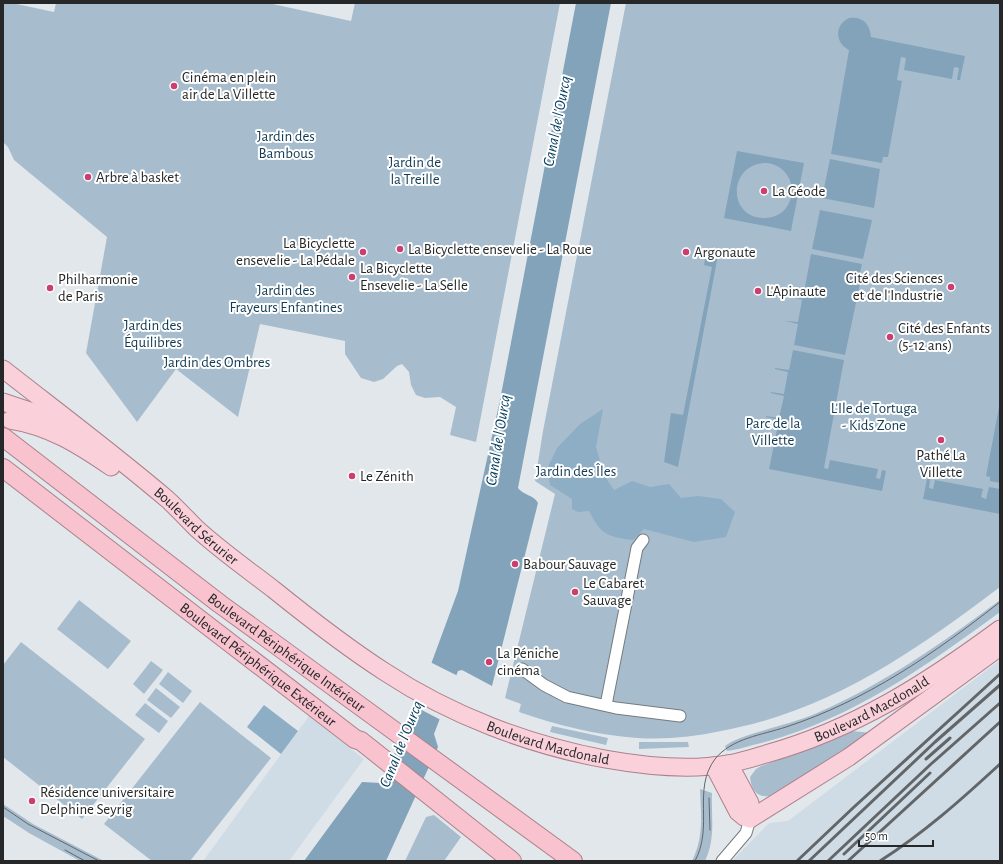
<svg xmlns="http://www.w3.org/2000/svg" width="1003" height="864" font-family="'Alegreya Sans',sans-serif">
	<rect width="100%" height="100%" fill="#e2e7eb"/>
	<path fill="#d0dce5" d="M 1000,660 L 1000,861 L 732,861 L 769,823 L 788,821 Z
		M 309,716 L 364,759 L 289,861 L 203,861 Z"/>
	<path fill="#a7bdce" d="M 3,3 L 12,3 L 54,12 L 56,3 L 268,3 L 351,21 L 355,3 L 560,3 L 476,442 L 450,435 L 456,407 L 440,397 L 425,398 L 416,395 L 411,385 L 409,372 L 402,364 L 397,366 L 383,379 L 374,382 L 361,378 L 345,354 L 345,341 L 260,324 L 238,417 L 176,369 L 137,422 L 86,353 L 107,237 L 14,160 L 8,147 L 3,142 Z
		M 626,3 L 1000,3 L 1000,587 C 914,652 830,711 721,731 C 693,737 665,740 637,738 C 596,735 557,725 519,712 L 521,704 L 505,698 L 555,494 L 535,481 L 543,431 Z
		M 79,600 L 131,641 L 108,669 L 57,629 Z
		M 1000,600 L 1000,612 C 928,665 853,718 765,742 C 752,745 741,749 727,751 L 725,746 L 731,742 C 758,730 789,725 817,713 C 884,684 942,643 1000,600 Z
		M 21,642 L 145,739 L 82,819 L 3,757 L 3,665 Z
		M 151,661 L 163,670 L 144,694 L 133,684 Z
		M 168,672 L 192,691 L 183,703 L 159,684 Z
		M 156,688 L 180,707 L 171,718 L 147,700 Z
		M 200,702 L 271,758 L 190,861 L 152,861 L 104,824 Z
		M 145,703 L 168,721 L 159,733 L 135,715 Z
		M 552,726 L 608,738 L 606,745 L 550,732 Z
		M 851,731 L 873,733 L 769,796 C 757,798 751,789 750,777 L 756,769 L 761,766 L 812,748 Z
		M 639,742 L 688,742 L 689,747 L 639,749 Z
		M 700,789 L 712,793 C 711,817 716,838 705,861 L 692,861 C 704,837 701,815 700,789 Z
		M 3,804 L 33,824 L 104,861 L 80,861 L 29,833 L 3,816 Z
		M 434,815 L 461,837 L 444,861 L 405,861 L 426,817 Z"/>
	<path fill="#8daec5" d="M 603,409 L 596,447 L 604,475 L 614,490 L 632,481 L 650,487 L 669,484 L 681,498 L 698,496 L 721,499 L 735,512 L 726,537 L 694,542 L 644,529 L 633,540 C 608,537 601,535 589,511 L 578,512 L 572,509 L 572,499 L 550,485 L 547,469 L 557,448 L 580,424 Z
		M 264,705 L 298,731 L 281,754 L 247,727 Z"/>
	<path fill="#83a3ba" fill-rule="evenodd" d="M 576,3 L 611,3 L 518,488 C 523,495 534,495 538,503 L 492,686 L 462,670 L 458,671 L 434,734 L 438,747 L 386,861 L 304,861 L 362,782 L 381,783 L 413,713 L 458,591 L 500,400 Z
		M 849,18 C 863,16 870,24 871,37 L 965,56 L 960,80 L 957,80 L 959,68 L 954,67 L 952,79 L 904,70 L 906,58 L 901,57 L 897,80 L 902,81 L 888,157 L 883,157 L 882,163 L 831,154 L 849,50 C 835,43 834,25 849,18 Z
		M 737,151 L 804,163 L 791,231 L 724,218 ZM 767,163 C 803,168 798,220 763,218 C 727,217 728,163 767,163 Z
		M 830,159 L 880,169 L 874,208 L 822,198 Z
		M 820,210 L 872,220 L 863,259 L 812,249 Z
		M 707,248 L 719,250 L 678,467 L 664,462 L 671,413 L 683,415 L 712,267 L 704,265 Z
		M 811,254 L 862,264 L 860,273 L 862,274 L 845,355 L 794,345 L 798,324 L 785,321 L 798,322 L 802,300 L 789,296 L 803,298 Z
		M 793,350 L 844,360 L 824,468 L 828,469 L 830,460 L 878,469 L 876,478 L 880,479 L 882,470 L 886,471 L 882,491 L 769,469 L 779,420 L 766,417 L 766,416 L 779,418 L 784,396 L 771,393 L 771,392 L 784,394 L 788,372 L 775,369 L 775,368 L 789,370 Z
		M 1000,402 L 1000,483 L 990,481 L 990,477 L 986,476 Z
		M 927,479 L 930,479 L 929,488 L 933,489 L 935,480 L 983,489 L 981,497 L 986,499 L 989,487 L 1000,489 L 1000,514 L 923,499 Z"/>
	<path fill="#e2e7eb" d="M 430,662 L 458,676 L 441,720 L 414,706 Z"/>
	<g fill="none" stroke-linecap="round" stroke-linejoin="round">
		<g stroke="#767b7e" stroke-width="13">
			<path id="minor" d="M 522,669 L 544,685 L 567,697 L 616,708 L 680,716
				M 606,705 L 637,548 L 643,540
				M 722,861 L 746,833 L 750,819"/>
		</g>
		<g stroke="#ad828b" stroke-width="19">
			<g id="primary">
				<path id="s1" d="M 3,369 C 58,412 114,454 167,499 C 177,508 186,518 196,528 C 220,550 247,569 273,589 C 309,618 346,647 385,672 C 450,715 529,745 605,759 C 644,766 688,771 727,764 C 740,762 753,758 766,754 C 855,729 927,683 1000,629"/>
				<path d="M 3,402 L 36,413 L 67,428"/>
				<path d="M 10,420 C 49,426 79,445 111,467"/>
				<path d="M 729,764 L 750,803 L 750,819"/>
				<path d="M 714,766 L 738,812 L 744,817 L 750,819 L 849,757 L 1000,647"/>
			</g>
		</g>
		<g stroke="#ad828b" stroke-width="20">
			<g id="trunk">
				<path id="s2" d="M 3,437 L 220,604 L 573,861"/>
				<path id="s3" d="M 3,468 L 355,739 L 361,741 L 512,861"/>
			</g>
		</g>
		<use href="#minor" stroke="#fff" stroke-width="11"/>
		<use href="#primary" stroke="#fad1da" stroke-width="17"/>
		<use href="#trunk" stroke="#f8c2ce" stroke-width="18"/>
		<path stroke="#636668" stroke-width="1" d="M 709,798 L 710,830
			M 3,807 L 28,824 L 99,861
			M 65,850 L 85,861
			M 695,861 C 714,826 692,790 715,759 C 732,738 762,735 786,727 C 866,701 935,653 1000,602"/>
		<path stroke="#636668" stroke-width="3" d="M 926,759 L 950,738
			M 844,854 L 930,773
			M 797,861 L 854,807 L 1000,674
			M 809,861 L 935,742 L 1000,685
			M 828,861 L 931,764 L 1000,703
			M 848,861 L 1000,722
			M 880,861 C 924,833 962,799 1000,764"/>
	</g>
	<g fill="#cb3e6d" stroke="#fff" stroke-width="1.5">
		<circle cx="174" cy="86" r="4"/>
		<circle cx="88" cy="177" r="4"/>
		<circle cx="764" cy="191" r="4"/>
		<circle cx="400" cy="249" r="4"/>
		<circle cx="363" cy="252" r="4"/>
		<circle cx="686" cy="252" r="4"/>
		<circle cx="352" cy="277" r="4"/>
		<circle cx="951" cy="287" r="4"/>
		<circle cx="50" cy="288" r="4"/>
		<circle cx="758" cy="291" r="4"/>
		<circle cx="890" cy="337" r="4"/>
		<circle cx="941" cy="440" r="4"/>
		<circle cx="352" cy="476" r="4"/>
		<circle cx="515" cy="564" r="4"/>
		<circle cx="575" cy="592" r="4"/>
		<circle cx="489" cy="662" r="4"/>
		<circle cx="32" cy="801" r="4"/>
	</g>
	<g text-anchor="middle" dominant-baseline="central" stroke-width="4" stroke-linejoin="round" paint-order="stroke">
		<g font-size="15" fill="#252728" stroke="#fff" text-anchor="start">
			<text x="182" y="77">Cinéma en plein<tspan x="182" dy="17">air de La Villette</tspan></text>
			<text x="96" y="177">Arbre à basket</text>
			<text x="772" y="191">La Géode</text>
			<text x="355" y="243" text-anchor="end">La Bicyclette<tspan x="355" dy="17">ensevelie - La Pédale</tspan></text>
			<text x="408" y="249">La Bicyclette ensevelie - La Roue</text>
			<text x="694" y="252">Argonaute</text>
			<text x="360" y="268">La Bicyclette<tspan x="360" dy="17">Ensevelie - La Selle</tspan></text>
			<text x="943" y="278" text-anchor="end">Cité des Sciences<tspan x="943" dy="17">et de l'Industrie</tspan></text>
			<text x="58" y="279">Philharmonie<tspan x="58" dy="17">de Paris</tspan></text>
			<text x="766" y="291">L'Apinaute</text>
			<text x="898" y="328">Cité des Enfants<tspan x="898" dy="17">(5-12 ans)</tspan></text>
			<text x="941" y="455" text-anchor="middle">Pathé La<tspan x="941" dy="17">Villette</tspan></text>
			<text x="360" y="476">Le Zénith</text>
			<text x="523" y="564">Babour Sauvage</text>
			<text x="583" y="583">Le Cabaret<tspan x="583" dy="17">Sauvage</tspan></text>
			<text x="497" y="653">La Péniche<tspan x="497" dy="17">cinéma</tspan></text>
			<text x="40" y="792">Résidence universitaire<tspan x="40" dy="17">Delphine Seyrig</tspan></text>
		</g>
		<g font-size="15" fill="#113a53" stroke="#fff">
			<text x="286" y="136">Jardin des<tspan x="286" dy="17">Bambous</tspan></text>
			<text x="415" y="162">Jardin de<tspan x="415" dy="17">la Treille</tspan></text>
			<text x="286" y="290">Jardin des<tspan x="286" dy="17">Frayeurs Enfantines</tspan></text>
			<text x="153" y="325">Jardin des<tspan x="153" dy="17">Équilibres</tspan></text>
			<text x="217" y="362">Jardin des Ombres</text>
			<text x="874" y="408">L'Ile de Tortuga<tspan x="874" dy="17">- Kids Zone</tspan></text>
			<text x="773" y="423">Parc de la<tspan x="773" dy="17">Villette</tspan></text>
			<text x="576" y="471">Jardin des Îles</text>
		</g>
		<g font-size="15" fill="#252728" stroke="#fff">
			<text stroke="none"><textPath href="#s1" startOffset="249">Boulevard Sérurier</textPath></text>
			<text stroke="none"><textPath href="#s2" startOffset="356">Boulevard Périphérique Intérieur</textPath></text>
			<text stroke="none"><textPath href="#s3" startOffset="322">Boulevard Périphérique Extérieur</textPath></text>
			<text stroke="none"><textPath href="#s1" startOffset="1004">Boulevard Macdonald</textPath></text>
			<text stroke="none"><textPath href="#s1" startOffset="667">Boulevard Macdonald</textPath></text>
		</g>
		<g font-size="16" font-style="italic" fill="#003c5c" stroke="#fff">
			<text transform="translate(557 121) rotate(-79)">Canal de l'Ourcq</text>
			<text transform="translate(498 440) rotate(-81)">Canal de l'Ourcq</text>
			<text transform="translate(401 744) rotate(-68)">Canal de l'Ourcq</text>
		</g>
	</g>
	<rect width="1003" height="864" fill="none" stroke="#252728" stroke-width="8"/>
	<path d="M859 840v6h74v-6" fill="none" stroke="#252728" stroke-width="2"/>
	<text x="865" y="840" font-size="12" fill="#252728" stroke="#ffffff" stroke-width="3" paint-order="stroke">50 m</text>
</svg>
